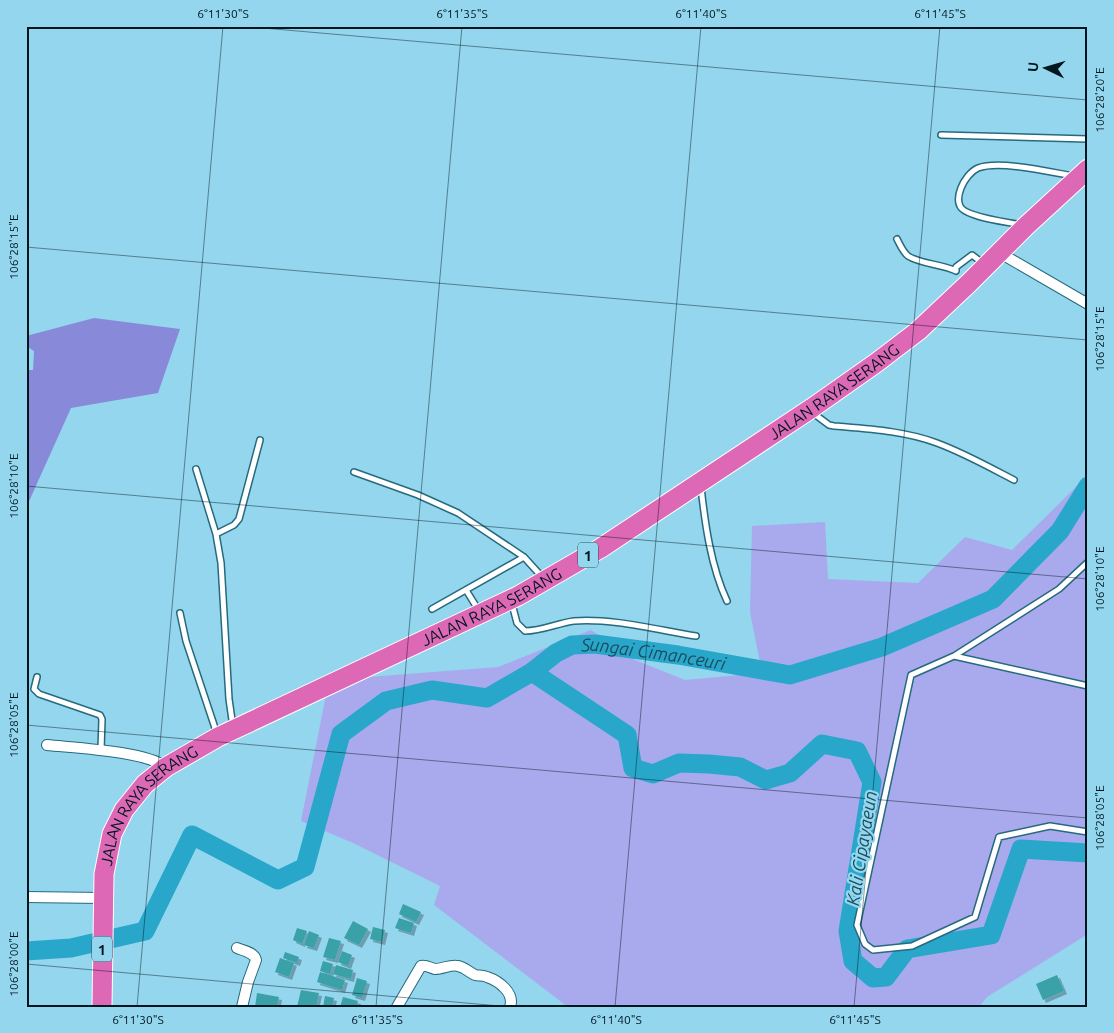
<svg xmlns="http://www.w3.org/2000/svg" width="1114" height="1033" font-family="Ubuntu,sans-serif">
	<defs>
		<filter id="shadow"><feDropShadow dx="3" dy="3" stdDeviation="0" flood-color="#0004"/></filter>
	</defs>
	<rect width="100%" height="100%" fill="#94d6ed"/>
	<path fill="#a8aaed" d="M 1088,475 L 1088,934 L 987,997 L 979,1007 L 568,1007 L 434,905 L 440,886 L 353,843 L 301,821 L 329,680 L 498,667 L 591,630 L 635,660 L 685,680 L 762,673 L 750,612 L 752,526 L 825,522 L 828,579 L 918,583 L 965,537 L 1012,550 Z"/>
	<path fill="#888ad9" d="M 94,318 L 180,329 L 158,393 L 71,408 L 26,508 L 26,370 L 33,370 L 34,351 L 26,346 L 26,336 Z"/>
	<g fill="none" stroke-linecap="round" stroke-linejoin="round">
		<g stroke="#28a7cb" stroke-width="19">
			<path d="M 532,672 L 627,735 L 633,768 L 653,774 L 679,763 L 709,764 L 740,767 L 766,780 L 790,773 L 822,744 L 857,751 L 872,782 L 848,931 L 853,961 L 873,978 L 886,977 L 907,949 L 991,935 L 1021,849 L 1088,853"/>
			<path id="s1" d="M 26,951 L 71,948 L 145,931 L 192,835 L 278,880 L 305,867 L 341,734 L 386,701 L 432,690 L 487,698 L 532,672 L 556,653 L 572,645 L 595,644 L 678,655 L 790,675 L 882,647 L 993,599 L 1060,531 L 1088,486"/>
		</g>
	</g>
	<path fill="#3aa1a8" filter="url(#shadow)" d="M 403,904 L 421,912 L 416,922 L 399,914 Z
		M 399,918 L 414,923 L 411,933 L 395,928 Z
		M 353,921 L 368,929 L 359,945 L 344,938 Z
		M 373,927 L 385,930 L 382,942 L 370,939 Z
		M 297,928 L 307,931 L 302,944 L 293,940 Z
		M 309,931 L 319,935 L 314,948 L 304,945 Z
		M 329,938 L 341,941 L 335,960 L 323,957 Z
		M 342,951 L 352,955 L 348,966 L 338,962 Z
		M 285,952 L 299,957 L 297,963 L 283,958 Z
		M 280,958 L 294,963 L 289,977 L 275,972 Z
		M 323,961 L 333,964 L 330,974 L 320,971 Z
		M 336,965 L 353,970 L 351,979 L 333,974 Z
		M 320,972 L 345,980 L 342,990 L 317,982 Z
		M 1057,975 L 1064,991 L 1043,1000 L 1036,984 Z
		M 357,978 L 367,981 L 362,998 L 352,995 Z
		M 301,990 L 319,993 L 316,1007 L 297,1007 Z
		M 257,993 L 279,997 L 277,1007 L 255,1007 Z
		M 325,996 L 334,998 L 332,1007 L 323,1007 Z
		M 343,997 L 358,1001 L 356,1007 L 340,1007 Z"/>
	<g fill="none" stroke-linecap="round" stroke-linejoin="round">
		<g stroke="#266a7e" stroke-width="8">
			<path id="lane" d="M 941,135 L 1088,139
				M 1021,225 C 1009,222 964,217 960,206 C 957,200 959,193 961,188 C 964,180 971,171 978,168 C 1000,160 1050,172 1073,176
				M 897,239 C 900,245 903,252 908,256 C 920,264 942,264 956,271 L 956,267 L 972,255 L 984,264
				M 813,413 L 829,425 L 834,426 C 869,429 905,431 937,443 C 964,453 989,467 1014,480
				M 196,469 L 216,534 L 221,563 L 229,699 L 233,727
				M 354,472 L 418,495 L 458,513 L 524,557 L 543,578
				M 701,487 C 705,524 711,567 727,601
				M 216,534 L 234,525 L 239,519 L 260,440
				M 1088,562 L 1059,589 L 954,656 L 1088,686
				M 466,590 L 479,611
				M 512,604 L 517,623 L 525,631 C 542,631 558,623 574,621 C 612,618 658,630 696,636
				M 432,609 L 524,557
				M 180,613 L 186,641 L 217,734
				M 954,656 L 911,675 L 857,925 L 865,944 L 873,950 L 912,946 L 975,917 L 999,837 L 1050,826 L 1088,832
				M 37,677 L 34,689 L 39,694 L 100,715 L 102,719 L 101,750"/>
		</g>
		<g stroke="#266a7e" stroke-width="12">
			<path id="street" d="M 1000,253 L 1088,304
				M 47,745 C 75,748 145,751 166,767
				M 26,897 L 103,898
				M 237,948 C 244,951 254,952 256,960 L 248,982 L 242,1007
				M 397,1007 L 421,966 C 427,965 430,968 435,969 C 443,969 451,964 458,966 C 464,967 469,972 475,975 C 479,976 483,975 487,977 C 499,981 515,993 510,1007"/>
		</g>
		<g stroke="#fff" stroke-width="21">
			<g id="highway">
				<path id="s2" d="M 102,1007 L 104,874 L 112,834 L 124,810 L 145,784 L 166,767 L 218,737 L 518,596 L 601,548 L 812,408 L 876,363 L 918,331 L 969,283 L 1026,226 L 1088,169"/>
			</g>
		</g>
		<use href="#lane" stroke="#fff" stroke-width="5"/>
		<use href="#street" stroke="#fff" stroke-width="10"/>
		<use href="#highway" stroke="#dd69b6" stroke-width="19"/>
	</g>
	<path fill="none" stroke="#001720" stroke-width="1" stroke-opacity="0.45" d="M 240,26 L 1088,100M 26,247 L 1088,340M 26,486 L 1088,579M 26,725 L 1088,818M 26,964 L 511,1007M 137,1007 L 223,26M 376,1007 L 462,26M 615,1007 L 701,26M 854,1007 L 940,26"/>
	<g text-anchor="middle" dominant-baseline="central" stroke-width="4.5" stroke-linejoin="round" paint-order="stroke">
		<g fill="#94d6ed" stroke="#2c505e" stroke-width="1">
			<rect x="578" y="542.5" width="20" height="25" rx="4"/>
			<rect x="92" y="936.5" width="20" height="25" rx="4"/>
		</g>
		<g font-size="15" font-weight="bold" fill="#001720">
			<text x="588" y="555">1</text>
			<text x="102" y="949">1</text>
		</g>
		<g font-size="16" fill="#001720" stroke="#94d6ed">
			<text stroke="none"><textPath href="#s2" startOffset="1029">JALAN RAYA SERANG</textPath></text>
			<text stroke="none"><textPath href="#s2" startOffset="624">JALAN RAYA SERANG</textPath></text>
			<text stroke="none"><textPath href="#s2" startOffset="219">JALAN RAYA SERANG</textPath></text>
		</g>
		<g font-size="18" font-style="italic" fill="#1b4c5c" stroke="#94d6ed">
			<text stroke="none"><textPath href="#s1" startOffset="834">Sungai Cimanceuri</textPath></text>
			<text transform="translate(861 848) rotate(-81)">Kali Cipayaeun</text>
		</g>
	</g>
	<rect width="1114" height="1033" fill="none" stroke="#94d6ed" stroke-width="55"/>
	<g transform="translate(1046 68) rotate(275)" stroke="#94d6ed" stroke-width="4" paint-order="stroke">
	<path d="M0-4L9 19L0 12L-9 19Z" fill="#001720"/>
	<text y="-8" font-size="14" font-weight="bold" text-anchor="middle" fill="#001720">U</text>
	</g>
	<rect x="28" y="28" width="1058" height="978" fill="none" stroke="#001720" stroke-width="2"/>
	<g font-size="12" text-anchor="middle" fill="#001720">
		<text x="223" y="18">6°11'30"S</text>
		<text x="462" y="18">6°11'35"S</text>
		<text x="701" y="18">6°11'40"S</text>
		<text x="940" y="18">6°11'45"S</text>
		<text transform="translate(1100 100) rotate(-90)" y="4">106°28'20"E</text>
		<text transform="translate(14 247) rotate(-90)" y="4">106°28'15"E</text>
		<text transform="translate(1100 339) rotate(-90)" y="4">106°28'15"E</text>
		<text transform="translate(14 486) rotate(-90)" y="4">106°28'10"E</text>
		<text transform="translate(1100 579) rotate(-90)" y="4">106°28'10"E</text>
		<text transform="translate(14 725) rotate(-90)" y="4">106°28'05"E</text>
		<text transform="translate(1100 818) rotate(-90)" y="4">106°28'05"E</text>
		<text transform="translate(14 964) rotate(-90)" y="4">106°28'00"E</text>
		<text x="138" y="1024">6°11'30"S</text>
		<text x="377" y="1024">6°11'35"S</text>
		<text x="616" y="1024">6°11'40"S</text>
		<text x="855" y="1024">6°11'45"S</text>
	</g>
</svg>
